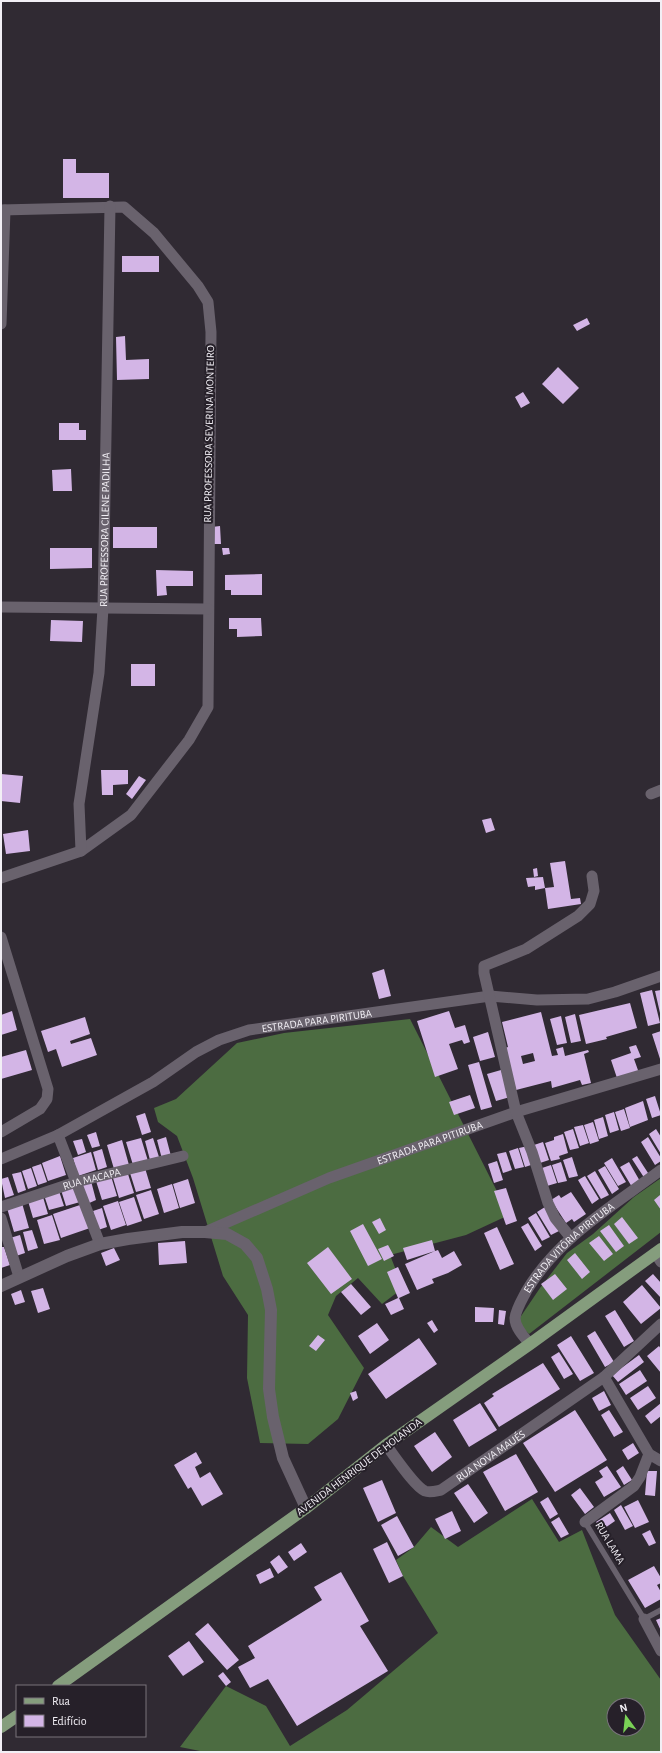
<svg xmlns="http://www.w3.org/2000/svg" width="662" height="1753" font-family="'Alegreya Sans',sans-serif">
	<rect width="100%" height="100%" fill="#302a33"/>
	<path fill="#4c6c41" fill-rule="evenodd" d="M 410,1019 L 509,1215 L 466,1235 L 390,1255 L 403,1288 L 382,1304 L 358,1278 L 336,1296 L 328,1315 L 364,1368 L 338,1419 L 308,1444 L 260,1443 L 247,1378 L 248,1315 L 223,1276 L 193,1178 L 177,1136 L 158,1122 L 154,1108 L 176,1099 L 237,1043 L 284,1033 Z
		M 661,1178 L 661,1232 L 529,1334 L 517,1322 L 540,1288 L 567,1253 L 593,1234 L 634,1197 Z
		M 532,1499 L 559,1542 L 582,1530 L 615,1615 L 661,1680 L 661,1752 L 205,1752 L 180,1747 L 226,1686 L 266,1706 L 290,1746 L 347,1710 L 438,1633 L 403,1576 L 396,1560 L 414,1547 L 431,1527 L 458,1547 ZM 614,1705 L 638,1705 L 638,1729 L 614,1729 Z"/>
	<path fill="#d3b5e6" fill-rule="evenodd" d="M 63,159 L 76,159 L 76,173 L 109,173 L 109,198 L 63,198 Z
		M 122,256 L 159,256 L 159,272 L 122,272 Z
		M 587,318 L 590,324 L 577,331 L 573,325 Z
		M 125,336 L 126,360 L 149,359 L 149,379 L 117,380 L 116,337 Z
		M 558,367 L 579,388 L 563,404 L 542,384 Z
		M 523,392 L 530,403 L 521,408 L 515,397 Z
		M 59,423 L 79,423 L 79,430 L 86,430 L 86,440 L 59,440 Z
		M 71,469 L 72,491 L 53,491 L 52,470 Z
		M 220,526 L 221,544 L 213,544 L 212,527 Z
		M 113,527 L 157,527 L 157,548 L 113,548 Z
		M 50,548 L 92,548 L 92,568 L 50,569 Z
		M 222,548 L 229,548 L 230,554 L 223,555 Z
		M 156,570 L 193,571 L 193,586 L 166,586 L 167,595 L 157,596 Z
		M 262,574 L 262,595 L 231,595 L 231,590 L 225,590 L 225,575 Z
		M 229,618 L 261,618 L 262,636 L 237,637 L 237,629 L 229,629 Z
		M 51,620 L 83,621 L 82,642 L 50,641 Z
		M 131,664 L 155,664 L 155,686 L 131,686 Z
		M 101,770 L 128,770 L 128,784 L 113,785 L 113,795 L 102,795 Z
		M 1,774 L 23,776 L 20,803 L 1,801 Z
		M 139,776 L 146,780 L 132,799 L 126,794 Z
		M 491,818 L 495,830 L 486,833 L 482,820 Z
		M 28,830 L 30,851 L 6,854 L 3,834 Z
		M 565,861 L 571,899 L 580,898 L 581,904 L 548,909 L 545,888 L 535,890 L 535,886 L 528,887 L 526,878 L 543,877 L 545,888 L 554,887 L 550,863 Z
		M 537,868 L 538,876 L 534,877 L 533,869 Z
		M 384,969 L 391,996 L 379,999 L 372,973 Z
		M 652,990 L 660,1023 L 648,1026 L 640,993 Z
		M 661,990 L 661,1013 L 660,1013 L 655,991 Z
		M 630,1003 L 637,1028 L 606,1037 L 607,1039 L 586,1044 L 579,1015 Z
		M 12,1011 L 17,1030 L 1,1035 L 1,1015 Z
		M 449,1011 L 455,1028 L 465,1025 L 470,1042 L 464,1044 L 462,1040 L 449,1044 L 458,1069 L 435,1077 L 417,1021 Z
		M 541,1012 L 552,1056 L 558,1055 L 556,1049 L 563,1047 L 565,1056 L 588,1050 L 589,1052 L 584,1054 L 591,1083 L 582,1085 L 580,1080 L 552,1088 L 551,1081 L 516,1090 L 505,1048 L 508,1047 L 502,1022 ZM 533,1053 L 535,1061 L 523,1064 L 521,1056 Z
		M 575,1014 L 581,1041 L 571,1043 L 565,1017 Z
		M 561,1016 L 567,1043 L 557,1045 L 550,1019 Z
		M 85,1017 L 90,1034 L 70,1041 L 71,1044 L 91,1038 L 97,1055 L 62,1067 L 56,1049 L 48,1052 L 41,1031 Z
		M 661,1031 L 661,1062 L 652,1034 Z
		M 488,1032 L 495,1057 L 480,1061 L 473,1037 Z
		M 636,1045 L 641,1057 L 634,1059 L 639,1073 L 618,1081 L 611,1060 L 631,1053 L 629,1047 Z
		M 26,1050 L 32,1070 L 1,1079 L 1,1057 Z
		M 479,1062 L 492,1107 L 481,1110 L 468,1065 Z
		M 501,1070 L 510,1097 L 496,1101 L 487,1074 Z
		M 470,1095 L 475,1108 L 454,1115 L 449,1102 Z
		M 655,1096 L 661,1115 L 652,1118 L 646,1099 Z
		M 643,1101 L 648,1120 L 630,1127 L 625,1108 Z
		M 624,1109 L 630,1128 L 621,1131 L 615,1112 Z
		M 614,1112 L 619,1130 L 610,1133 L 605,1115 Z
		M 145,1113 L 151,1132 L 142,1135 L 136,1116 Z
		M 603,1117 L 608,1136 L 599,1139 L 594,1120 Z
		M 593,1122 L 599,1141 L 590,1144 L 584,1125 Z
		M 583,1125 L 589,1143 L 580,1146 L 574,1127 Z
		M 573,1129 L 579,1148 L 570,1150 L 564,1132 Z
		M 656,1129 L 661,1137 L 661,1154 L 649,1134 Z
		M 96,1132 L 100,1146 L 92,1148 L 87,1135 Z
		M 563,1134 L 568,1153 L 559,1156 L 560,1159 L 551,1161 L 545,1143 L 554,1140 L 554,1137 Z
		M 166,1137 L 171,1156 L 162,1159 L 157,1140 Z
		M 648,1137 L 661,1158 L 661,1161 L 655,1165 L 641,1142 Z
		M 141,1138 L 148,1161 L 133,1165 L 126,1142 Z
		M 153,1138 L 159,1157 L 150,1160 L 145,1141 Z
		M 82,1139 L 86,1152 L 78,1155 L 73,1141 Z
		M 122,1140 L 129,1165 L 114,1169 L 107,1145 Z
		M 543,1142 L 549,1160 L 540,1163 L 534,1145 Z
		M 528,1146 L 534,1164 L 525,1167 L 519,1148 Z
		M 518,1148 L 524,1167 L 515,1169 L 509,1151 Z
		M 102,1149 L 107,1167 L 98,1170 L 93,1152 Z
		M 91,1152 L 96,1170 L 78,1176 L 73,1158 Z
		M 506,1152 L 512,1170 L 503,1173 L 497,1154 Z
		M 60,1156 L 66,1175 L 48,1181 L 42,1163 Z
		M 637,1156 L 650,1176 L 645,1179 L 632,1159 Z
		M 572,1157 L 578,1176 L 569,1178 L 563,1160 Z
		M 612,1158 L 626,1182 L 618,1186 L 604,1163 Z
		M 497,1161 L 503,1180 L 494,1183 L 488,1164 Z
		M 561,1162 L 567,1181 L 558,1183 L 552,1165 Z
		M 629,1162 L 641,1183 L 632,1187 L 620,1167 Z
		M 41,1164 L 47,1182 L 38,1185 L 32,1167 Z
		M 551,1165 L 557,1183 L 547,1186 L 542,1168 Z
		M 605,1166 L 619,1189 L 612,1194 L 598,1170 Z
		M 31,1168 L 37,1186 L 28,1189 L 22,1171 Z
		M 145,1168 L 151,1188 L 136,1192 L 130,1173 Z
		M 595,1171 L 609,1195 L 601,1199 L 587,1176 Z
		M 21,1172 L 26,1190 L 18,1193 L 12,1174 Z
		M 128,1174 L 134,1193 L 119,1198 L 113,1178 Z
		M 111,1176 L 117,1196 L 102,1200 L 96,1181 Z
		M 585,1176 L 599,1199 L 592,1204 L 578,1180 Z
		M 8,1177 L 14,1195 L 5,1198 L 1,1179 Z
		M 188,1179 L 195,1203 L 180,1208 L 173,1184 Z
		M 91,1181 L 96,1200 L 87,1204 L 81,1184 Z
		M 172,1184 L 179,1208 L 164,1213 L 157,1189 Z
		M 76,1186 L 80,1202 L 66,1206 L 61,1190 Z
		M 506,1188 L 517,1221 L 506,1225 L 494,1191 Z
		M 151,1190 L 159,1214 L 144,1219 L 136,1195 Z
		M 59,1191 L 64,1206 L 49,1210 L 44,1195 Z
		M 571,1192 L 586,1214 L 574,1222 L 572,1219 L 566,1223 L 551,1200 L 559,1195 L 561,1198 Z
		M 660,1195 L 661,1197 L 661,1210 L 654,1200 Z
		M 43,1197 L 48,1214 L 33,1218 L 28,1201 Z
		M 134,1197 L 142,1221 L 127,1226 L 119,1202 Z
		M 118,1201 L 126,1225 L 111,1230 L 103,1206 Z
		M 22,1203 L 29,1228 L 14,1232 L 7,1208 Z
		M 83,1204 L 90,1228 L 61,1238 L 53,1214 Z
		M 545,1207 L 559,1231 L 551,1235 L 537,1212 Z
		M 102,1208 L 107,1227 L 98,1230 L 93,1211 Z
		M 536,1213 L 550,1237 L 542,1241 L 528,1218 Z
		M 52,1215 L 60,1240 L 44,1244 L 37,1220 Z
		M 622,1217 L 638,1238 L 629,1244 L 614,1224 Z
		M 380,1218 L 386,1230 L 379,1234 L 372,1222 Z
		M 528,1223 L 542,1246 L 535,1251 L 521,1227 Z
		M 363,1224 L 382,1259 L 368,1266 L 350,1231 Z
		M 609,1225 L 624,1246 L 616,1252 L 600,1231 Z
		M 497,1227 L 514,1264 L 500,1270 L 484,1233 Z
		M 32,1230 L 38,1248 L 28,1251 L 23,1232 Z
		M 20,1235 L 25,1253 L 16,1256 L 10,1238 Z
		M 599,1236 L 613,1254 L 604,1261 L 589,1243 Z
		M 432,1240 L 435,1251 L 438,1250 L 442,1258 L 454,1251 L 462,1265 L 448,1273 L 432,1279 L 434,1283 L 417,1290 L 405,1264 L 435,1251 L 407,1260 L 403,1248 Z
		M 185,1241 L 187,1263 L 159,1265 L 158,1243 Z
		M 388,1245 L 394,1256 L 384,1261 L 378,1249 Z
		M 1,1247 L 4,1247 L 10,1265 L 1,1268 Z
		M 328,1247 L 352,1279 L 331,1294 L 307,1263 Z
		M 114,1248 L 120,1260 L 106,1266 L 101,1253 Z
		M 575,1253 L 590,1272 L 582,1279 L 567,1260 Z
		M 398,1267 L 410,1293 L 399,1298 L 404,1309 L 391,1315 L 385,1304 L 398,1298 L 387,1272 Z
		M 555,1274 L 567,1289 L 553,1300 L 541,1284 Z
		M 653,1274 L 661,1283 L 661,1298 L 645,1281 Z
		M 351,1284 L 371,1307 L 361,1315 L 341,1292 Z
		M 642,1285 L 661,1308 L 641,1324 L 623,1302 Z
		M 43,1288 L 50,1309 L 38,1313 L 31,1291 Z
		M 21,1290 L 25,1302 L 15,1305 L 11,1294 Z
		M 475,1307 L 494,1308 L 493,1322 L 475,1322 Z
		M 499,1310 L 506,1311 L 504,1325 L 498,1324 Z
		M 615,1310 L 634,1341 L 624,1347 L 605,1316 Z
		M 432,1320 L 438,1330 L 434,1333 L 427,1323 Z
		M 377,1323 L 389,1340 L 370,1354 L 358,1336 Z
		M 595,1331 L 614,1362 L 605,1367 L 587,1336 Z
		M 318,1335 L 325,1340 L 316,1351 L 309,1346 Z
		M 571,1336 L 594,1373 L 580,1381 L 557,1345 Z
		M 419,1338 L 437,1364 L 386,1399 L 368,1374 Z
		M 659,1346 L 661,1349 L 661,1373 L 647,1356 Z
		M 559,1352 L 573,1374 L 564,1379 L 551,1357 Z
		M 639,1355 L 644,1362 L 618,1382 L 612,1375 Z
		M 543,1363 L 560,1389 L 499,1427 L 484,1403 L 494,1396 L 492,1394 Z
		M 640,1370 L 647,1381 L 626,1395 L 619,1384 Z
		M 648,1386 L 656,1398 L 638,1410 L 630,1398 Z
		M 356,1391 L 358,1398 L 353,1401 L 350,1393 Z
		M 604,1391 L 611,1405 L 599,1411 L 592,1398 Z
		M 480,1403 L 497,1430 L 469,1447 L 453,1420 Z
		M 661,1403 L 661,1416 L 651,1424 L 645,1416 Z
		M 575,1410 L 607,1460 L 555,1492 L 523,1443 Z
		M 609,1410 L 623,1432 L 614,1437 L 601,1415 Z
		M 435,1432 L 452,1457 L 432,1472 L 414,1446 Z
		M 633,1443 L 639,1453 L 628,1460 L 622,1450 Z
		M 196,1452 L 202,1463 L 195,1467 L 200,1478 L 210,1472 L 223,1494 L 202,1506 L 191,1487 L 188,1489 L 174,1465 Z
		M 516,1454 L 538,1492 L 505,1511 L 483,1472 Z
		M 607,1466 L 621,1487 L 604,1497 L 595,1482 L 603,1477 L 599,1471 Z
		M 623,1466 L 632,1480 L 624,1485 L 616,1471 Z
		M 647,1471 L 657,1471 L 655,1496 L 645,1495 Z
		M 382,1480 L 396,1513 L 378,1522 L 363,1488 Z
		M 468,1484 L 488,1513 L 474,1523 L 454,1493 Z
		M 580,1488 L 594,1507 L 585,1514 L 571,1495 Z
		M 548,1497 L 558,1514 L 550,1519 L 540,1502 Z
		M 638,1500 L 649,1522 L 635,1528 L 624,1507 Z
		M 621,1505 L 633,1526 L 625,1530 L 614,1510 Z
		M 452,1511 L 461,1531 L 445,1539 L 435,1519 Z
		M 610,1513 L 615,1521 L 602,1530 L 596,1522 Z
		M 397,1516 L 414,1547 L 398,1556 L 381,1525 Z
		M 559,1517 L 569,1534 L 561,1538 L 551,1522 Z
		M 650,1530 L 656,1543 L 649,1546 L 642,1534 Z
		M 387,1542 L 403,1576 L 389,1583 L 373,1549 Z
		M 301,1543 L 307,1552 L 294,1561 L 288,1552 Z
		M 279,1555 L 288,1567 L 278,1574 L 270,1562 Z
		M 654,1566 L 661,1578 L 661,1583 L 657,1585 L 661,1592 L 661,1599 L 645,1608 L 628,1580 Z
		M 270,1568 L 274,1577 L 260,1584 L 256,1575 Z
		M 341,1572 L 369,1621 L 360,1626 L 388,1671 L 297,1726 L 268,1679 L 250,1688 L 238,1667 L 255,1658 L 248,1646 L 322,1600 L 314,1587 Z
		M 661,1618 L 661,1631 L 656,1620 Z
		M 208,1623 L 239,1660 L 227,1670 L 195,1634 Z
		M 189,1641 L 204,1662 L 183,1676 L 168,1656 Z
		M 223,1672 L 231,1682 L 226,1686 L 218,1676 Z"/>
	<g fill="none" stroke-linecap="round" stroke-linejoin="round">
		<path stroke="#69626d" stroke-width="5.5" d="M 585,1522 L 644,1619 L 661,1610"/>
		<g stroke="#69626d" stroke-width="11">
			<path d="M 1,210 L 124,207 L 154,233 L 198,286 L 208,302 L 211,332 L 208,707 L 189,740 L 131,815 L 81,851 L 1,878"/>
			<path d="M 1,324 L 5,210"/>
			<path d="M 1,607 L 208,609"/>
			<path d="M 651,794 L 661,790"/>
			<path id="s1" d="M 81,851 L 79,804 L 99,673 L 103,608 L 110,206"/>
			<path d="M 1,937 L 48,1089 L 47,1099 L 40,1109 L 1,1132"/>
			<path d="M 58,1135 L 100,1244"/>
			<path id="s2" d="M 1,1159 L 58,1135 L 153,1082 L 196,1052 L 219,1040 L 249,1030 L 490,996 L 537,1000 L 588,999 L 615,992 L 661,976"/>
			<path id="s3" d="M 1,1207 L 76,1182 L 183,1156"/>
			<path d="M 1,1218 L 19,1277"/>
			<path id="s4" d="M 205,1232 L 329,1178 L 516,1112 L 661,1069"/>
			<path d="M 571,1238 L 555,1218 L 548,1203 L 532,1152 L 516,1112 L 484,973 L 484,966 L 526,949 L 578,916 L 590,904 L 594,891 L 592,876"/>
			<path d="M 655,1253 L 661,1262"/>
			<path id="s5" d="M 530,1344 C 524,1337 515,1328 515,1318 C 516,1309 523,1298 527,1290 C 559,1237 613,1206 661,1170"/>
			<path d="M 604,1377 L 661,1324"/>
			<path id="s6" d="M 386,1445 C 394,1455 414,1486 425,1491 C 430,1493 436,1491 441,1490 L 604,1377 L 649,1454 L 661,1461"/>
			<path d="M 585,1522 L 634,1486 L 640,1477 L 649,1454"/>
			<path d="M 644,1619 L 661,1651"/>
		</g>
		<path stroke="#69626d" stroke-width="12" d="M 1,1286 L 67,1256 L 100,1244 L 128,1239 L 182,1232 L 205,1232 L 227,1234 L 245,1244 L 257,1258 L 267,1289 L 271,1310 L 269,1389 L 273,1417 L 283,1458 L 306,1508"/>
		<path stroke="#859d7d" stroke-width="12" d="M 58,1686 L 306,1508 L 386,1445 L 530,1344 L 661,1249
			M 1,1727 L 17,1716"/>
	</g>
	<g text-anchor="middle" dominant-baseline="central" stroke-width="4" stroke-linejoin="round" paint-order="stroke">
		<g font-size="11" fill="#f2eff5" stroke="#262029">
			<text transform="translate(209 434) rotate(-89)">RUA PROFESSORA SEVERINA MONTEIRO</text>
			<text stroke="none"><textPath href="#s1" startOffset="323">RUA PROFESSORA CILENE PADILHA</textPath></text>
			<text stroke="none"><textPath href="#s2" startOffset="349">ESTRADA PARA PIRITUBA</textPath></text>
			<text stroke="none"><textPath href="#s4" startOffset="242">ESTRADA PARA PITIRUBA</textPath></text>
			<text stroke="none"><textPath href="#s3" startOffset="95">RUA MACAPA</textPath></text>
			<text stroke="none"><textPath href="#s5" startOffset="121">ESTRADA VITÓRIA PIRITUBA</textPath></text>
			<text stroke="none"><textPath href="#s6" startOffset="137">RUA NOVA MAUÉS</textPath></text>
			<text transform="translate(359 1467) rotate(-37)">AVENIDA HENRIQUE DE HOLANDA</text>
			<text transform="translate(610 1543) rotate(59)">RUA LAMA</text>
		</g>
	</g>
	<rect width="662" height="1753" fill="none" stroke="#f2eff5" stroke-width="4"/>
	<rect x="16" y="1685" width="130" height="52" fill="#262029" stroke="#78737b"/>
	<rect x="24" y="1698" width="20" height="6" fill="#859d7d" stroke="#78737b"/>
	<text x="52" y="1705" font-size="12" fill="#f2eff5">Rua</text>
	<rect x="24" y="1715" width="20" height="12" fill="#d3b5e6" stroke="#78737b"/>
	<text x="52" y="1725" font-size="12" fill="#f2eff5">Edifício</text>
	<g transform="translate(626 1717) rotate(345)"><circle r="19" fill="#262029" stroke="#78737b"/>
	<path d="M0-3L7 15L0 10L-7 15Z" fill="#7ad156"/>
	<text y="-6" font-size="11" font-weight="bold" text-anchor="middle" fill="#f2eff5">N</text>
	</g>
</svg>
